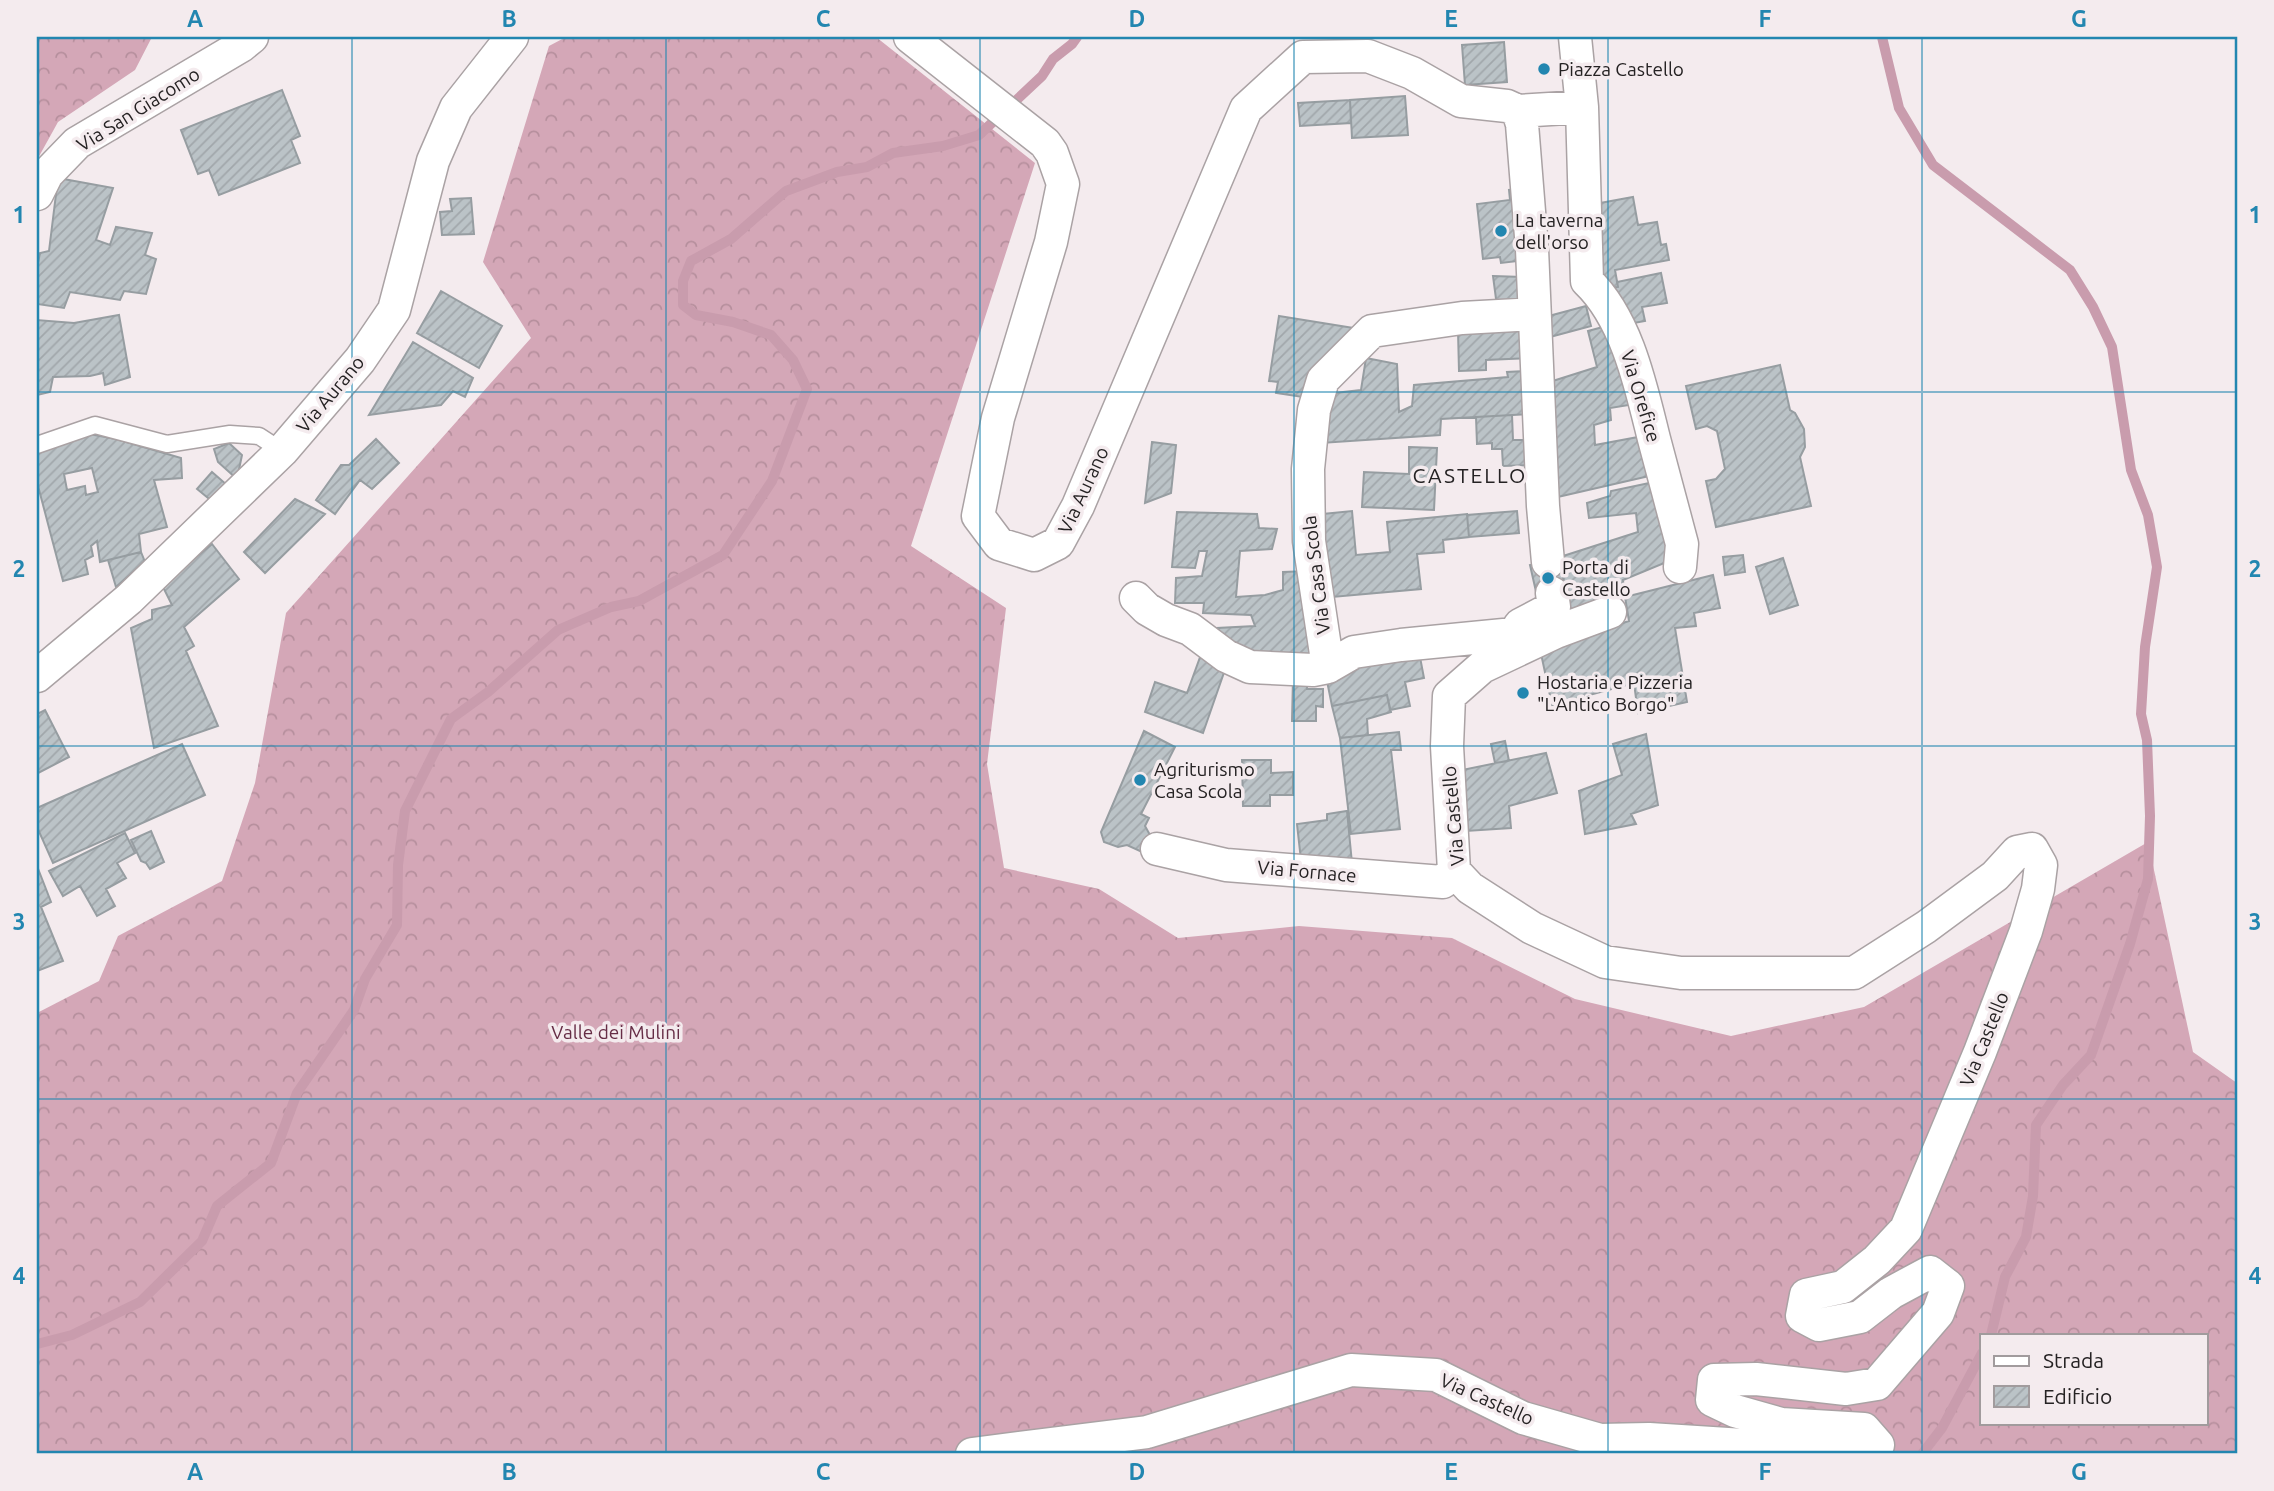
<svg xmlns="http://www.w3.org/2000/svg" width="2274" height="1491" font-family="Ubuntu,sans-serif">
	<defs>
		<pattern id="forest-crowns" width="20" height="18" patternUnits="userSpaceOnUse" patternTransform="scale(1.75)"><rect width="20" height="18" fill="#d4a7b7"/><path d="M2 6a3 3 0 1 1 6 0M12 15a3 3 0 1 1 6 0" fill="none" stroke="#b68f9d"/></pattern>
		<pattern id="building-hatch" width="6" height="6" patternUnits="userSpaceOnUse" patternTransform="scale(1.75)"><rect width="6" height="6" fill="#bbc3c7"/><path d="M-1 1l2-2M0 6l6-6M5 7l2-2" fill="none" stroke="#a1a7ab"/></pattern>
	</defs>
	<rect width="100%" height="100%" fill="#f4ebee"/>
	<path fill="url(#forest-crowns)" fill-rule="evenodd" d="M 37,37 L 152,37 L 135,70 L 58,122 L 37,160 Z
		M 566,37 L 876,37 L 1035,163 L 911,546 L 1006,608 L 987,764 L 1004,868 L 1099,889 L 1178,938 L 1299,926 L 1452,938 L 1575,999 L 1731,1036 L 1864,1007 L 2148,842 L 2193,1052 L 2237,1083 L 2237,1454 L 37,1454 L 37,1013 L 99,981 L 118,936 L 222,881 L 255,783 L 286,613 L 531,338 L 483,262 L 549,46 ZM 1982,1335 L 2206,1335 L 2206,1423 L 1982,1423 Z"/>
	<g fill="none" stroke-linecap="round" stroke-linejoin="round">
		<path stroke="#c99cad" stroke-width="10" d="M 1882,37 L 1899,108 L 1933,165 L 2070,270 L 2093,307 L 2112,347 L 2131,470 L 2148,515 L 2157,567 L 2145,647 L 2141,714 L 2147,740 L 2150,816 L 2148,879 L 2130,944 L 2091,1055 L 2063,1085 L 2036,1125 L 2033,1196 L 2026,1237 L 2005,1277 L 1991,1335
			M 37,1344 L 72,1335 L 140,1302 L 202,1241 L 217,1206 L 271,1163 L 297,1093 L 354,1010 L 365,979 L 397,925 L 398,865 L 405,811 L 451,719 L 488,692 L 558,630 L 611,607 L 639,601 L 723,555 L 772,481 L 807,389 L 793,360 L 771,335 L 733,322 L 696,315 L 683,305 L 683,281 L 691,261 L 731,239 L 786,191 L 837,172 L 867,167 L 893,153 L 943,146 L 979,135 L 1042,76 L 1053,59 L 1072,44 L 1077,37
			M 1922,1454 L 1942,1428 L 1982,1353"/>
	</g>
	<path fill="url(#building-hatch)" stroke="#969da1" stroke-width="2" fill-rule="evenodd" d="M 1504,42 L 1507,82 L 1465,85 L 1462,45 Z
		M 282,90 L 300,136 L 291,140 L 300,163 L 219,195 L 209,170 L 198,174 L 181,130 Z
		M 1405,96 L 1408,135 L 1352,138 L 1350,100 Z
		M 1350,100 L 1351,123 L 1300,126 L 1298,103 Z
		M 58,178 L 113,188 L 96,240 L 110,245 L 116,227 L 152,233 L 145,255 L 156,259 L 146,294 L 124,291 L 120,300 L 70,292 L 64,308 L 37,304 L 37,268 L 40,253 L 49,251 Z
		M 1518,189 L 1526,260 L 1501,263 L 1500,257 L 1483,259 L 1477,204 L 1510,200 L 1509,190 Z
		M 1633,197 L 1638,225 L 1657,222 L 1661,245 L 1666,244 L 1669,260 L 1615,270 L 1618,287 L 1604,289 L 1589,205 Z
		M 471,198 L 474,234 L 442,235 L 440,212 L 452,211 L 450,199 Z
		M 1661,273 L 1667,303 L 1642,307 L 1645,321 L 1622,325 L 1609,288 L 1618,287 L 1617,282 Z
		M 1493,276 L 1522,277 L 1524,309 L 1498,314 Z
		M 441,291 L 502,326 L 479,368 L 417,333 Z
		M 1586,306 L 1591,326 L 1550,337 L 1545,317 Z
		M 119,315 L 130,377 L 105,385 L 103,373 L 90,376 L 53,377 L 50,392 L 37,395 L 37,320 L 74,323 Z
		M 1279,316 L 1372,331 L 1316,399 L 1276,393 L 1278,382 L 1269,381 Z
		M 1614,324 L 1635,404 L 1610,408 L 1611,420 L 1594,425 L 1595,445 L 1649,435 L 1658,474 L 1549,499 L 1540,385 L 1597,367 L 1588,331 Z
		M 1531,328 L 1532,358 L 1486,360 L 1486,370 L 1459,371 L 1458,331 Z
		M 413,342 L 473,378 L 465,397 L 453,391 L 441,405 L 369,415 Z
		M 1366,358 L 1397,364 L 1399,412 L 1412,406 L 1414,385 L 1508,377 L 1507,372 L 1526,371 L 1530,414 L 1441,419 L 1440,435 L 1321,443 L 1326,394 L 1361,390 Z
		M 1780,365 L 1790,410 L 1795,413 L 1804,429 L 1805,447 L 1800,457 L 1811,506 L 1716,527 L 1706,481 L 1716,479 L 1725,469 L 1717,431 L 1707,426 L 1696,429 L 1686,386 Z
		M 1512,415 L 1513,440 L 1529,440 L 1530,465 L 1503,466 L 1502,449 L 1492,449 L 1492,443 L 1477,444 L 1476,417 Z
		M 89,434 L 116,439 L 181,458 L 182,478 L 154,480 L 167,527 L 139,534 L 141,552 L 100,562 L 97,541 L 91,546 L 93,556 L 85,560 L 88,574 L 63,581 L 37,482 L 37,451 ZM 92,468 L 98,492 L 86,495 L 85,486 L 67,490 L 64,474 Z
		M 376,439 L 399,463 L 372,489 L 360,480 L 335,514 L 316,500 L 341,465 L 349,465 Z
		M 1152,442 L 1176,445 L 1171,493 L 1145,503 Z
		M 229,443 L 242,455 L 237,479 L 218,462 L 214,449 Z
		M 1409,447 L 1437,448 L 1434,510 L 1362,507 L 1364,472 L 1409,474 Z
		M 212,472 L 227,485 L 213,502 L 197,489 Z
		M 1659,481 L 1679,557 L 1623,580 L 1624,589 L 1573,621 L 1565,590 L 1560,557 L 1638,532 L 1636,513 L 1589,518 L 1587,503 L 1610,496 L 1611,491 Z
		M 295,499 L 325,514 L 265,573 L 244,552 Z
		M 1352,511 L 1356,555 L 1390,552 L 1387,522 L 1467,514 L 1469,537 L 1443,540 L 1444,552 L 1417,554 L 1421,589 L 1321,598 L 1313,515 Z
		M 1517,511 L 1519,533 L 1469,537 L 1467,515 Z
		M 1177,512 L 1257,514 L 1259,528 L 1277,529 L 1272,549 L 1240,551 L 1236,597 L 1265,595 L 1283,590 L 1283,572 L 1309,571 L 1324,667 L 1213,644 L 1217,628 L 1255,626 L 1251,615 L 1203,613 L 1204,603 L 1175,603 L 1176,578 L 1202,576 L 1207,551 L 1199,551 L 1195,568 L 1172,567 Z
		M 212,544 L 239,579 L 184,627 L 194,646 L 186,651 L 218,726 L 154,748 L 131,628 L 152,619 L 152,610 L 172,605 L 162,585 Z
		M 141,552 L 145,562 L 116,587 L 108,560 Z
		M 1743,555 L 1745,572 L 1725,575 L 1723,557 Z
		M 1783,558 L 1798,605 L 1770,614 L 1756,567 Z
		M 1561,560 L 1565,590 L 1537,596 L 1530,565 Z
		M 1713,575 L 1720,608 L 1694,613 L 1696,626 L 1675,628 L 1687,702 L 1638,713 L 1634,683 L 1552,705 L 1540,649 L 1629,621 L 1625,597 Z
		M 1203,649 L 1229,658 L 1203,733 L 1145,712 L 1155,682 L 1187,693 Z
		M 1419,652 L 1424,678 L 1405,682 L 1410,706 L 1390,710 L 1387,695 L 1332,706 L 1325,671 Z
		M 1293,678 L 1307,678 L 1307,689 L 1323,689 L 1323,707 L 1316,706 L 1316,721 L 1292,721 Z
		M 1387,695 L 1391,712 L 1367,719 L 1368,735 L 1340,738 L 1332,706 Z
		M 45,710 L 69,757 L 38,773 L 37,714 Z
		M 1144,731 L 1175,747 L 1141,814 L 1149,818 L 1145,826 L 1150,835 L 1142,852 L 1127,845 L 1118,847 L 1104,842 L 1101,832 Z
		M 1399,732 L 1401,750 L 1391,750 L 1400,829 L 1351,834 L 1340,738 Z
		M 1646,734 L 1658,805 L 1631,814 L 1636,824 L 1585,834 L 1579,791 L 1622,775 L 1613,744 Z
		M 1505,741 L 1509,761 L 1495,763 L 1491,744 Z
		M 182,744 L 205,795 L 53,863 L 37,827 L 37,808 Z
		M 1546,753 L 1557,793 L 1509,806 L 1511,828 L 1466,831 L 1462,770 Z
		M 1242,760 L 1271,760 L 1271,773 L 1293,772 L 1293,795 L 1270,795 L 1270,806 L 1243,806 Z
		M 1347,811 L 1353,874 L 1302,869 L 1297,824 L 1327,820 L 1327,814 Z
		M 151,831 L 164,862 L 150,869 L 146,863 L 141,861 L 131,840 Z
		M 125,833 L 135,853 L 117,863 L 126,878 L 106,889 L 115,906 L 97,916 L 80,886 L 63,896 L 49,871 Z
		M 37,866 L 51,902 L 41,907 L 63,961 L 37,971 Z"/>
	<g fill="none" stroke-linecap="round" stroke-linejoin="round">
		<g stroke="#aaa2a4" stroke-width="19">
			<path id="service" d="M 37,445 L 95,425 L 167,444 L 230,434 L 259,436 L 282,451"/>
		</g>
		<g stroke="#aaa2a4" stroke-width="35">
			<path id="minor" d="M 910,37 L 1045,143 L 1052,153 L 1063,184 L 1051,242 L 998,418 L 978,516 L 999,544 L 1034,555 L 1058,543 L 1078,506 L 1246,109 L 1303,57 L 1368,56 L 1412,73 L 1461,101 L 1507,106 L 1518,111 L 1582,107
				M 1575,37 L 1582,107 L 1587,281 C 1627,319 1641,387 1654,439 C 1663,474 1673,509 1682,544 L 1680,567
				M 1518,111 L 1522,124 L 1532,249 L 1543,506 L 1548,562
				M 37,194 L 47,174 L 77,143 L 241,46 L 252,37
				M 1136,598 L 1147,609 L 1166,620 L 1190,629 L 1226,656 L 1250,667 L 1313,670 L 1328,667 L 1354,652 L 1401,645 L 1514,634
				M 1610,612 L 1556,632 L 1482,667 L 1449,696 L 1447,746 L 1454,871 L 1470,888 L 1532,928 L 1605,962 L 1681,973 L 1854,973 L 1926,927 L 1995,876 L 2017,852 L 2032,849 L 2041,865 L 2038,889 L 2026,931 L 1980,1052 L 1906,1229 L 1877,1260 L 1843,1287 L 1806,1295 L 1802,1316 L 1819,1325 L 1860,1317 L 1891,1293 L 1930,1272 L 1948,1286 L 1938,1313 L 1877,1384 L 1846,1389 L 1756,1379 L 1714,1380 L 1712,1400 L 1735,1411 L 1781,1424 L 1864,1429 L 1878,1445 L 1859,1454
				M 1505,650 L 1520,625 L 1554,607 L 1552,593
				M 1328,667 L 1309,541 L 1308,469 L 1314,410 L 1323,380 L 1372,331 L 1462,318 L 1534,314
				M 37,676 L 129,599 L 282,451 L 360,360 L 394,310 L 433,161 L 456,108 L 512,37
				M 1157,849 L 1226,865 L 1443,882 L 1454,871
				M 972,1454 L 1147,1432 L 1351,1370 L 1436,1375 L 1523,1418 L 1600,1440 L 1649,1439 L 1790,1448 L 1842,1454"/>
		</g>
		<use href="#service" stroke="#fff" stroke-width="16"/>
		<use href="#minor" stroke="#fff" stroke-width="32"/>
	</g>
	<path fill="none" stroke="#2286b0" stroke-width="2" stroke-opacity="0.55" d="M 352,37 L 352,1454M 666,37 L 666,1454M 980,37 L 980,1454M 1294,37 L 1294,1454M 1608,37 L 1608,1454M 1922,37 L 1922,1454M 37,392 L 2237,392M 37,746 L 2237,746M 37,1099 L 2237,1099"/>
	<g fill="#2286b0" stroke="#f4ebee" stroke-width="2.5">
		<circle cx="1544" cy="69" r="7"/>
		<circle cx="1501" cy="231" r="7"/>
		<circle cx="1548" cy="578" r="7"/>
		<circle cx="1523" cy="693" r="7"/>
		<circle cx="1140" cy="780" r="7"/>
	</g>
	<g text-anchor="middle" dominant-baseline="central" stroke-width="7" stroke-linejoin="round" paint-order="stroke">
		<g font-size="19" fill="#252223" stroke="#f4ebee" text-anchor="start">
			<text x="1558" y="69">Piazza Castello</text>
			<text x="1515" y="220">La taverna<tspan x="1515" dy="22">dell'orso</tspan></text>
			<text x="1562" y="567">Porta di<tspan x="1562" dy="22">Castello</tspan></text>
			<text x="1537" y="682">Hostaria e Pizzeria<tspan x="1537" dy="22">"L'Antico Borgo"</tspan></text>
			<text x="1154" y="769">Agriturismo<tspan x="1154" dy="22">Casa Scola</tspan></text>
		</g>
		<g font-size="19" fill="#252223" stroke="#f4ebee">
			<text transform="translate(138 109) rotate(-32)">Via San Giacomo</text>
			<text transform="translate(330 394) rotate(-50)">Via Aurano</text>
			<text transform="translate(1641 396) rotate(73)">Via Orefice</text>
			<text transform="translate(1083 490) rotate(-65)">Via Aurano</text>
			<text transform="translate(1316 575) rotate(-97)">Via Casa Scola</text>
			<text transform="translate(1453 816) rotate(-95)">Via Castello</text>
			<text transform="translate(1307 871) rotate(5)">Via Fornace</text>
			<text transform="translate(1984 1039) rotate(-68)">Via Castello</text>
			<text transform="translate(1487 1399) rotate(24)">Via Castello</text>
		</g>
		<g font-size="19" fill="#662d46" stroke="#f4ebee">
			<text x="616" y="1032">Valle dei Mulini</text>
		</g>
		<g font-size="21" letter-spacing="2" fill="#252223" stroke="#f4ebee">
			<text x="1470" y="475">CASTELLO</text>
		</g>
	</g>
	<rect width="2274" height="1491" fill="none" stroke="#f4ebee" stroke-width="77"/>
	<rect x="1980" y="1334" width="228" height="91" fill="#f4ebee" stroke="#a19b9d" stroke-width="2"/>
	<rect x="1994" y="1356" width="35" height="10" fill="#ffffff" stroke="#a19b9d" stroke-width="2"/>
	<text x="2043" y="1368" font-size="21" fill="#252223">Strada</text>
	<rect x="1994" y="1386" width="35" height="21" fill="url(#building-hatch)" stroke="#a19b9d" stroke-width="2"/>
	<text x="2043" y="1404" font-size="21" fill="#252223">Edificio</text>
	<rect x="38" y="38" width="2198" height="1414" fill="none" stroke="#2286b0" stroke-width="2.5"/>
	<g font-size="23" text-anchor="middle" font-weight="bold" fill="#2286b0">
		<text x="195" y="27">A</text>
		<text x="509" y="27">B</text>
		<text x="823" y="27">C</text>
		<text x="1137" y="27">D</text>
		<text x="1451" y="27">E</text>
		<text x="1765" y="27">F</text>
		<text x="2079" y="27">G</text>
		<text x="19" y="223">1</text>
		<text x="2255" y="223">1</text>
		<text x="19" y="577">2</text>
		<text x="2255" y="577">2</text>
		<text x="19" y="930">3</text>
		<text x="2255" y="930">3</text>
		<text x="19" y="1284">4</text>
		<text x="2255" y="1284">4</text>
		<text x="195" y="1480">A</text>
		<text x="509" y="1480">B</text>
		<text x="823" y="1480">C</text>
		<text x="1137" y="1480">D</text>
		<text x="1451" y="1480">E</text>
		<text x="1765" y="1480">F</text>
		<text x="2079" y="1480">G</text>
	</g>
</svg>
